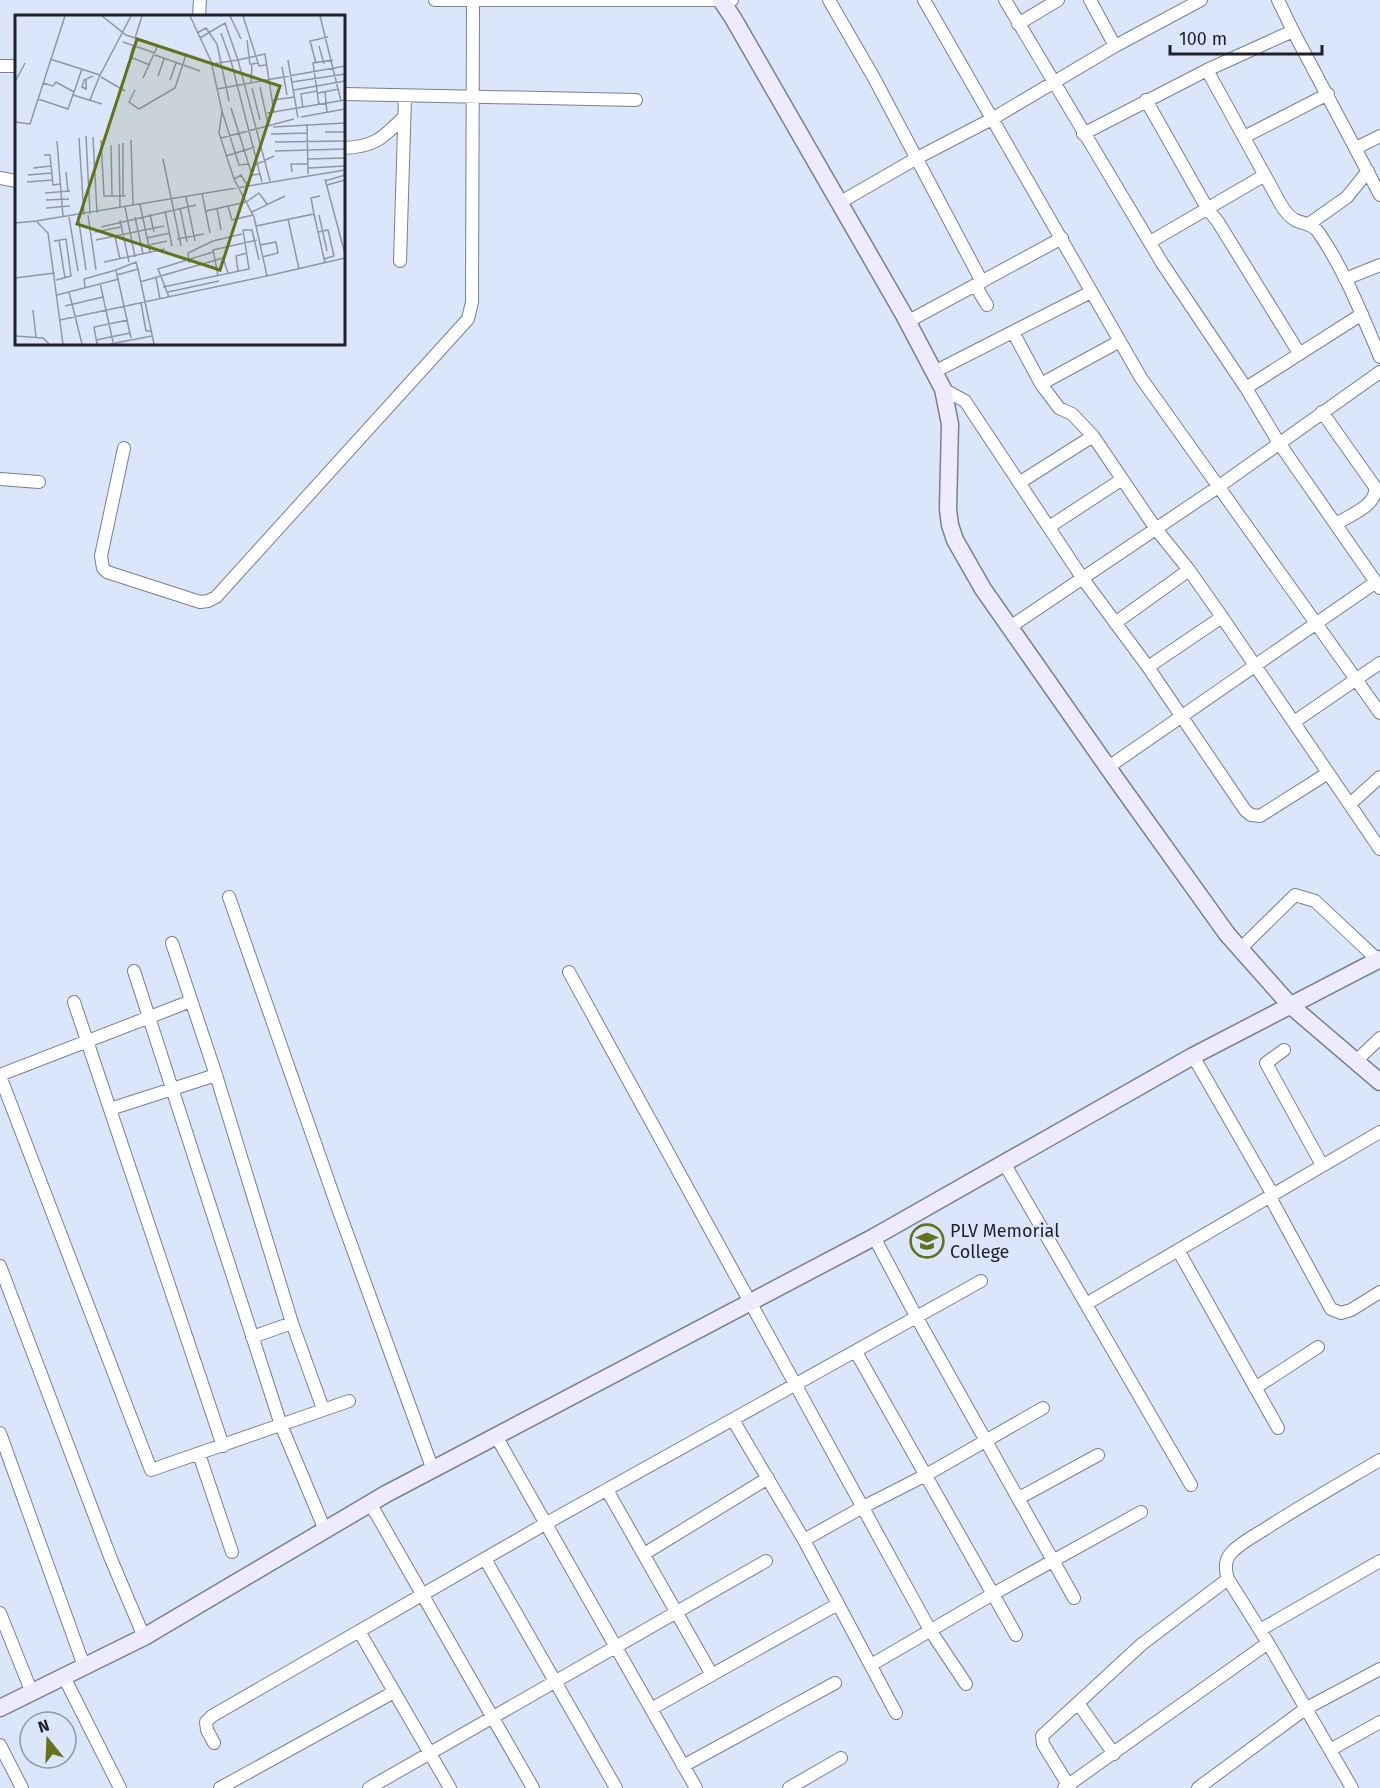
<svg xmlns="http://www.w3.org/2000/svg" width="1380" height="1788" font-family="'Fira Sans',sans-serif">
	<rect width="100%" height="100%" fill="#dbe6fb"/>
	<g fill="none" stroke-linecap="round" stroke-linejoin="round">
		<g stroke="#778093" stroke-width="14">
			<path id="street" d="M 435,0 L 732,0
				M 829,0 L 874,78 L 982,282
				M 924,0 L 1141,378 L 1380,713
				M 1005,0 L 1162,263 L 1246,388 L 1279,443 L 1380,588
				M 1090,0 L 1115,46
				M 1278,0 L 1293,31 L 1380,195
				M 199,16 L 200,0
				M 1018,24 L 1058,0
				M 0,66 L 16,66
				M 1207,70 L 1280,203 C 1284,210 1288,216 1295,220 C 1304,224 1313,224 1319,233 C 1345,271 1362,315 1380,357
				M 344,94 L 636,100
				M 1146,100 L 1207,208 L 1218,222 L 1299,353
				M 1083,134 L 1207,70 L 1293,31
				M 1244,137 L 1328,94
				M 344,148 C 374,147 383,138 404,117
				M 1356,148 L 1380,136
				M 0,178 L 16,181
				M 839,203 L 917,158 L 992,119 L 1115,46 L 1201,0
				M 1309,224 L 1347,197 L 1368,171
				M 1150,242 L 1265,175
				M 400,261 L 405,96
				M 1345,279 L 1380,265
				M 975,285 L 987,305
				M 907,322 L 1062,238
				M 1013,332 L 1041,384 L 1059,408 L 1072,414 L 1093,436 L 1156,529 L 1189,570 L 1222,617 L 1380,849
				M 934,372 L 1091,292
				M 1041,384 L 1120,341
				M 1246,388 L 1362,314
				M 943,389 L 965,401 L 1083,579 L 1148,667 L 1245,810 L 1251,815 L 1260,816 L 1328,773
				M 1322,412 L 1375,487 C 1378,505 1350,515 1336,524
				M 124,448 L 101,556 L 103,568 L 107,572 L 200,602 L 208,601 L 216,597 L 468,319 L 472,302 L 473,1
				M 0,479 L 39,482
				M 1019,483 L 1093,436
				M 1049,527 L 1121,480
				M 1115,623 L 1189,570
				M 1010,627 L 1218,487 L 1380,372
				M 1148,667 L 1222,617
				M 1294,722 L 1380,663
				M 1107,768 L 1376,582
				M 1350,804 L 1380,777
				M 229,897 L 336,1203 L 433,1470
				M 172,943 L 216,1075 L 292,1323 L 323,1409
				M 1240,949 L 1295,895 L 1315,901 L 1378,960
				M 134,971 L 281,1425 L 325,1530
				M 569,972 L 930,1630 L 966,1684
				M 74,1002 L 223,1446
				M 1284,1050 L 1266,1063 L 1322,1165
				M 1193,1056 L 1273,1195
				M 1356,1061 L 1380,1038
				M 0,1075 L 191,1001
				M 0,1076 L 151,1470 L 349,1401
				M 110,1109 L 216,1075
				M 1004,1163 L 1191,1485
				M 1270,1197 L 1331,1309 L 1341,1313 L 1351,1310 L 1380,1292
				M 874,1237 L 917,1318 L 1074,1598
				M 1178,1250 L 1278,1428
				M 0,1266 L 111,1559 L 144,1637
				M 1086,1304 L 1380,1132
				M 252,1337 L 292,1323
				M 856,1352 L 1016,1635
				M 1255,1388 L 1318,1347
				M 733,1420 L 804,1540 L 896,1713
				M 0,1433 L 84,1666
				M 496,1436 L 696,1788
				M 199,1454 L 232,1552
				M 607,1490 L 712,1675
				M 1019,1498 L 1098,1455
				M 370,1503 L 533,1788
				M 804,1540 L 863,1507 L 926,1475 L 1043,1408
				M 644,1554 L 768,1478
				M 485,1559 L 616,1788
				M 0,1613 L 32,1693
				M 1260,1630 L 1380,1561
				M 359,1631 L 450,1788
				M 871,1665 L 993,1594 L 1141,1512
				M 64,1677 L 120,1788
				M 1078,1703 L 1114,1754
				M 651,1709 L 838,1604
				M 214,1743 L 207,1730 L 206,1722 L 212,1716 L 545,1524 L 981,1281
				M 0,1745 L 22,1788
				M 1330,1750 L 1380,1722
				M 683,1766 L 835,1683
				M 220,1788 L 394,1692
				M 369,1788 L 766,1561
				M 789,1788 L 841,1758
				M 1064,1788 L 1268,1643
				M 1070,1788 L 1043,1744 L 1042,1736 L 1142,1644 L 1228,1579
				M 1198,1788 L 1305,1709 L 1380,1669
				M 1352,1788 L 1268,1643 L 1228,1579 C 1225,1570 1224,1561 1231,1553 C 1240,1543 1254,1536 1265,1529 C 1302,1505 1341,1483 1380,1460"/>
		</g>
		<g stroke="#778093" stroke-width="19">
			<path id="secondary" d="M 721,0 L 733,18 L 904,315 L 943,389 L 950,424 L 948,509 L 950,525 L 955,540 L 983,589 L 1116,779 L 1227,934 L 1290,1005 L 1380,1082
				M 0,1708 L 144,1637 L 386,1494 L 874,1237 L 1193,1056 L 1380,959"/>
		</g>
		<use href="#street" stroke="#fff" stroke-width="12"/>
		<use href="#secondary" stroke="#eeebfc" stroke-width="16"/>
	</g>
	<defs>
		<g id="university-ring" transform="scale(1.725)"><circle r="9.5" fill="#dbe6fb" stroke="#64721d" stroke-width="1.5"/><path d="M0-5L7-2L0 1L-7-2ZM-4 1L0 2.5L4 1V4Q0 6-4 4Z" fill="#64721d"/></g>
	</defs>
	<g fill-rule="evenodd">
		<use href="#university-ring" x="927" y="1241"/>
	</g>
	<g text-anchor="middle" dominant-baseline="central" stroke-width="4.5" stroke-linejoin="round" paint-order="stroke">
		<g font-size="18" fill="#1e2129" stroke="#dbe6fb" text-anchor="start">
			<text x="950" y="1231">PLV Memorial<tspan x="950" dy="21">College</tspan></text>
		</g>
	</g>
	<g transform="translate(15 15)">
		<rect width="330" height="330" fill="#dbe6fb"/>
		<path fill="none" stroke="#8f97a7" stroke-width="1.5" d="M 87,1 L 111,20 L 197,49 L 216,46 L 247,167M 215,1 L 226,24M 228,1 L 244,51 L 251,50M 305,1 L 326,86M 182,18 L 191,13 L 202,29 L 214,86M 206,18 L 216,46 L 223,45 L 255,166M 120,23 L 127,1M 185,23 L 210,8 L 223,45 L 250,39 L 259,98M 232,25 L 235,50M 108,27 L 140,38M 118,31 L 115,42 L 135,50M 304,31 L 309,49M 140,40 L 185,56M 35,44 L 85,60 L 116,1M 273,45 L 283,103M 301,48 L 295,26 L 313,22M 267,52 L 272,80M 143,61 L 149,44M 86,62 L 110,76M 128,63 L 143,30M 71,65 L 71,74 L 67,72 L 69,65 L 78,61M 155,65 L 161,48M 0,67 L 10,48M 236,67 L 237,49 L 243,48M 277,67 L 330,59M 28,68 L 38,71 L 41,67 L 59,77M 245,72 L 253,109M 237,73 L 245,105M 202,74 L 330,51M 120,75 L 114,87 L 124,94 L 160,73 L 171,40M 279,75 L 330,66M 310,76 L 312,98M 303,78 L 324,74M 58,80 L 87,89M 23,84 L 53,94 L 67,54M 75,85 L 85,60M 257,85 L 280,82M 304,90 L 298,48 L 318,45M 216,93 L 237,160 L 245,159M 288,93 L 286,79 L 302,76M 207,96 L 224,150 L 233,149M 252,98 L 330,85M 286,102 L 330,94M 0,107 L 15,109 L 50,1M 292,109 L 293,159M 258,112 L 330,108M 310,117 L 330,117M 256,119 L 292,118M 71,121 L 75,199M 78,122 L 82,198M 64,123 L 69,200M 206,123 L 279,104M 86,125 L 89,181 L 111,181M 116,125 L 118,191M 42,126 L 48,202M 260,127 L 330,126M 104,129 L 105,193M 96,130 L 97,181M 260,136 L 330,134M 29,140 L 35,140 L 38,170 L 45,169M 211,141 L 240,132M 148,144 L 166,231M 293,144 L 330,143M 240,150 L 259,141M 18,153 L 36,151M 293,153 L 330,151M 51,157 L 53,176M 277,157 L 276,149 L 293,149M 13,160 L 37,158M 219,164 L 226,160 L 232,170M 310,164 L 330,239M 310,166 L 330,160M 12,167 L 37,165M 312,170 L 330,165M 30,178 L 55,176M 187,178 L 195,218M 108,181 L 108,128M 171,182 L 180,226M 31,185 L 54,184M 125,189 L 135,237M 213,191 L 217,205 L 238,200M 110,192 L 120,242M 31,193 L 55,191M 165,193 L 172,227M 202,193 L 206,215M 150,196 L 157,231M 191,196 L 231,187 L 244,178 L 252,189M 237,197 L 270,181M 135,199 L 139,217M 299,199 L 296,183 L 305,181M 73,200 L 81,255M 304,200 L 312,236M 63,201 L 71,255M 54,202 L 63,256M 120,202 L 128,239M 273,204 L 284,254M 105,205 L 114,247M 21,206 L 330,155M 0,208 L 21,206 L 33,218 L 48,329M 241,211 L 299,199 L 310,248M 86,212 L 181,190M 80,217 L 106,212M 303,217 L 313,215 L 319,241 L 309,244M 100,222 L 105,244M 132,223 L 155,218M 162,224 L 189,219M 44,225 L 50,263M 81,225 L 149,211M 39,226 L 51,224 L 56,261 L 41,265M 134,230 L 152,226M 245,230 L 261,227 L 263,238 L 247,242M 198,234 L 203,261M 198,235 L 242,225M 89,247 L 150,234M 174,248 L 173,238 L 198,226 L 227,219M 123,254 L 139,329M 223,256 L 221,241 L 232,238M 102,260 L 116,323M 252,261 L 330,243M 0,263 L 40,258M 141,263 L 145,284M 125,267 L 208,243 L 213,258M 85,268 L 98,327M 70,272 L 69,264 L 101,255 L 102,260 L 123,254 L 121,247 L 101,255M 148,272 L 234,254 L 228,215 L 237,215 L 244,245M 54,277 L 67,329M 153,277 L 204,266M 42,280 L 104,264M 154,282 L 143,254 L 198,237M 126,288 L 131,316 L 136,316M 50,291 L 88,282M 18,295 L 21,322M 45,305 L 252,261 L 239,202 L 219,164 L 204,118 L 207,96 L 196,46 L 175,1M 0,321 L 28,323 L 34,329M 81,325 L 115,318M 82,329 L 79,312 L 113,305M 95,329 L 137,321"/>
		<path fill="#64721d" fill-opacity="0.15" stroke="#64721d" stroke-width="3" d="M 122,24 L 265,71 L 205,255 L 62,209 Z"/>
		<rect width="330" height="330" fill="none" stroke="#1e2129" stroke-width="3"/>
	</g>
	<g transform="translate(48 1740) rotate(342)"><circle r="28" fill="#dbe6fb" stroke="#8f97a7" stroke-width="1.5"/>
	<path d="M0-4.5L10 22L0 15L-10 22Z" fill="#64721d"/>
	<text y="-9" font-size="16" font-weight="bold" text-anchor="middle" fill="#1e2129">N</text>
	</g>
	<path d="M1170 45v9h152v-9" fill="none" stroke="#1e2129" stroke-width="3"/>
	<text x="1179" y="45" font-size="18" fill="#1e2129" stroke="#dbe6fb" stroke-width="4.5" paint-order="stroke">100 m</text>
</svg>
